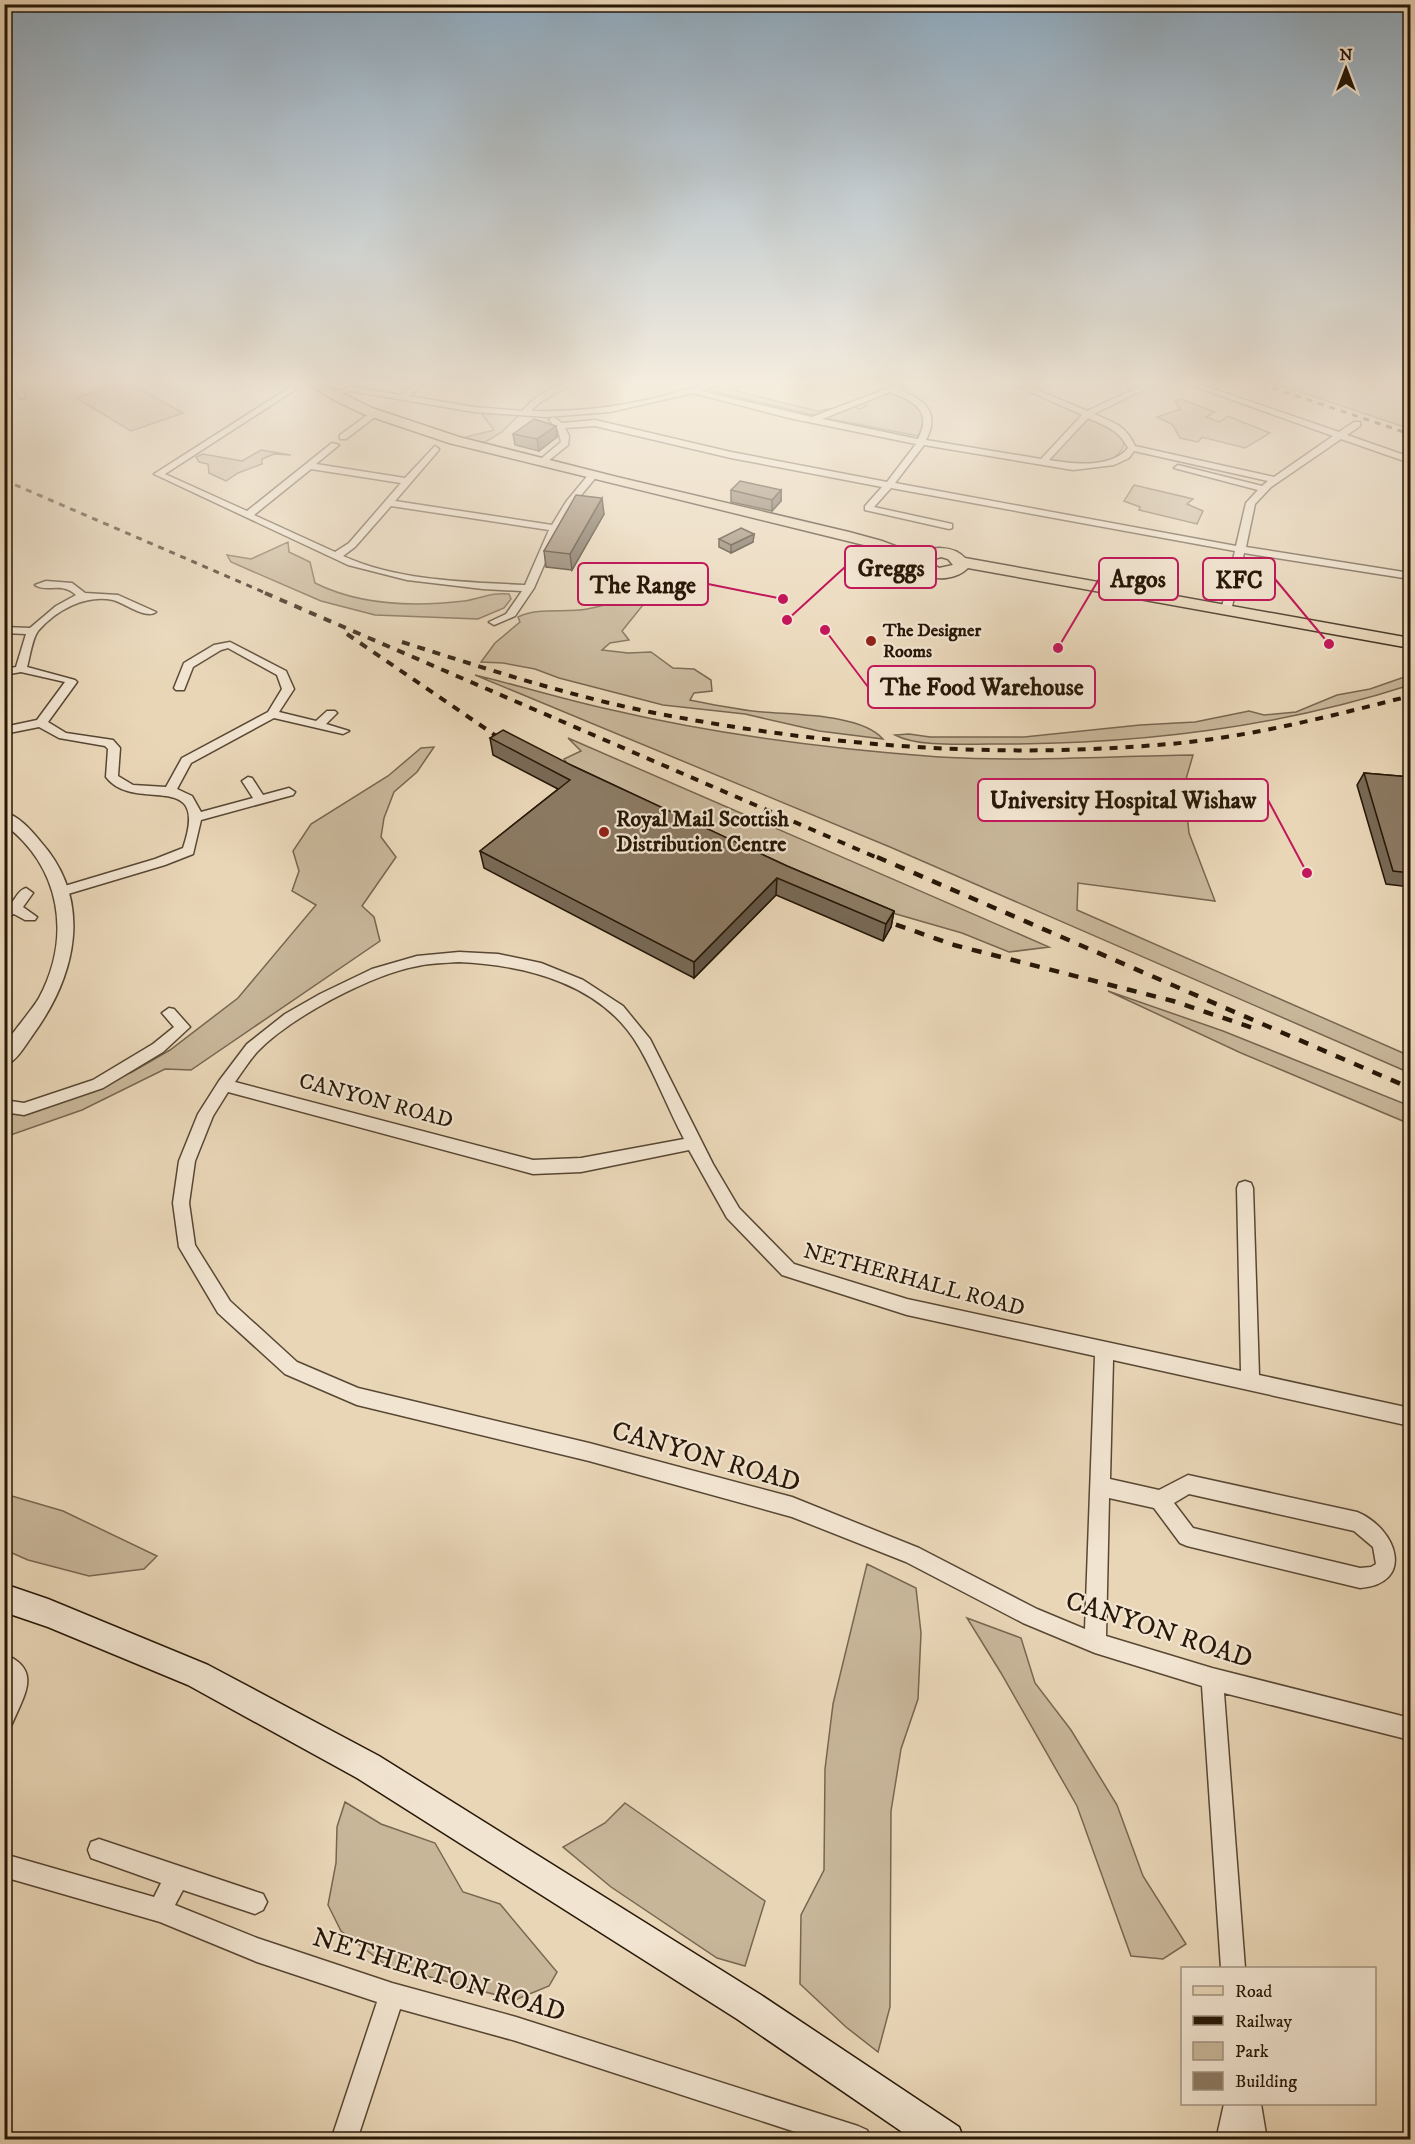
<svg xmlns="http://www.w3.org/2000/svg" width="1415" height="2144" font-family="'IM FELL DW Pica',serif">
	<rect width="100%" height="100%" fill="#e9d6b7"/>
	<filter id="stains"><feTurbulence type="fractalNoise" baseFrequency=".00333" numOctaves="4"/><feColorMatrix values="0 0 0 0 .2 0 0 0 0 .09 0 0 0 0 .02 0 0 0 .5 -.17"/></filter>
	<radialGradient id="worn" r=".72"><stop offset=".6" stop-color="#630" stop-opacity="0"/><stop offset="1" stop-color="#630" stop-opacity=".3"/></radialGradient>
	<path fill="#c8b699" stroke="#786650" stroke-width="1.5" d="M 118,384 L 132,384 L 183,413 L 131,431 L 76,398 Z
		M 718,384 L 748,384 L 732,390 L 817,411 L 833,408 L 814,415 L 707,390 Z
		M 1276,384 L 1410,384 L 1410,429 Z
		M 891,392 C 908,397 919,405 925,421 L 918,436 L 825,418 L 853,406 L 859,409 L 867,406 L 861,403 Z
		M 1181,399 L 1215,412 L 1206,417 L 1219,422 L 1228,416 L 1270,433 L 1245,448 L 1202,437 L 1198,442 L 1180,438 L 1172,424 L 1157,417 L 1180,409 L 1175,401 Z
		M 481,413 L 519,415 L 502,432 L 482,444 L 462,438 L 494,430 Z
		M 1086,420 C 1102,420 1113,429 1125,440 C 1120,471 1074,466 1052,461 L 1051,458 Z
		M 261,450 L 291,455 L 274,454 L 262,459 L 262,464 L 238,473 L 226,481 L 209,473 L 208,464 L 199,462 L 196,457 L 203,454 L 242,461 Z
		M 1134,485 L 1193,499 L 1187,504 L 1203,511 L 1197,524 L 1139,510 L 1140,507 L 1124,501 Z
		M 288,542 L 289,552 L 310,562 L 315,583 C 361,606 414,607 464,601 C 481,599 490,592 509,594 L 511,599 L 504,608 L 478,619 L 375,615 L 321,601 L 231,562 L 227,555 L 251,559 Z
		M 680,565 L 659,585 L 622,631 L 629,640 L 610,643 L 602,650 L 628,653 L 651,652 L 673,668 L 694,669 L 711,680 L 712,691 L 694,693 L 690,700 C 715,705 739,710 763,712 C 795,715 861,714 883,739 L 819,731 L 745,714 L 663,705 L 559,678 L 535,669 L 503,663 L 481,662 L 495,643 L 520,622 L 518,617 C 539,607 564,613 587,609 C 623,603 649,584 680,565 Z
		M 475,675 C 521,686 566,700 612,710 C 719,735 830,749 939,757 C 1024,762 1109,756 1193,755 L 1184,786 L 1189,833 L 1215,901 L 1078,883 L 1077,910 L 1410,1056 L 1410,1073 L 890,847 Z
		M 1410,675 L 1410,685 C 1274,729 1132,745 989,744 C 963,744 917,747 895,735 L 909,734 L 930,737 L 1024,737 L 1140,725 L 1195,722 L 1249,711 L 1264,715 L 1296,712 L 1337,695 L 1370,689 Z
		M 568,738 L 1049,947 L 1009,952 L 962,933 L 896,914 L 776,866 L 571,770 L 564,759 L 581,751 Z
		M 434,747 L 417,772 L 394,792 L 384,818 L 381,837 L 396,857 L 362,906 L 374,917 L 380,941 L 191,1070 L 165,1069 L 82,1110 L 5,1137 L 4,1117 L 69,1099 L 132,1072 L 170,1050 L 238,998 L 316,905 L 292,891 L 299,871 L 293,851 L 311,824 L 388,776 L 421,748 Z
		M 1108,991 L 1223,1031 L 1410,1106 L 1410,1124 L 1241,1053 Z
		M 5,1494 L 63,1511 L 157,1556 L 144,1569 L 89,1576 L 28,1560 L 5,1550 Z
		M 867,1564 L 916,1588 L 921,1633 L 918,1699 L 901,1749 L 891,1811 L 890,2007 L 878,2052 L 846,2027 L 800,1984 L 801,1915 L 824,1870 L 825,1769 L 833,1704 Z
		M 967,1618 L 1021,1638 L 1035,1683 L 1071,1730 L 1117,1805 L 1143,1876 L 1186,1944 L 1163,1959 L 1131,1956 L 1077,1806 L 1001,1673 Z
		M 345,1802 L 381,1824 L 435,1843 L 463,1892 L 500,1904 L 557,1972 L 549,1986 L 515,2000 L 386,1965 L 341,1931 L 328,1905 L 336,1863 L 337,1827 Z
		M 625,1803 L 765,1901 L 745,1966 L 717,1958 L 611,1887 L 563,1847 L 605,1823 Z"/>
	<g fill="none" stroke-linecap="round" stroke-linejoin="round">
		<g stroke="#584733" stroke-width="3">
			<path id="minor" d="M 14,384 L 22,384 L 25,398 L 19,398 Z
				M 295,384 L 304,384 L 165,474 L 247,511 L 332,443 L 339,445 L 316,464 L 405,478 L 435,446 L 439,449 L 438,451 L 395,501 L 552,525 L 566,502 L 589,474 L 595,474 L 597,476 L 573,505 L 560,528 L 534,588 L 515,616 L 494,625 L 489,622 L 506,614 L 522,591 L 483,589 L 407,580 L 348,565 L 154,474 ZM 311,469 L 401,483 L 349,543 L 335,552 L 254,515 ZM 391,506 L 549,530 L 525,585 C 466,582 398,581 343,556 L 355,547 Z
				M 415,384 L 424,384 L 409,396 L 474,407 L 522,411 C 534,398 552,384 571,384 L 539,403 L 531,411 C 572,412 611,408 651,399 C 673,395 695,384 718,384 L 701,391 L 812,417 L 899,384 L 902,386 L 898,389 C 923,399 941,411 926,440 L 1041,459 L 1082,415 L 1013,384 L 1023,384 L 1087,411 L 1145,384 L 1155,384 L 1094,414 C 1115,423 1125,425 1135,446 L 1274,477 L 1333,436 L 1188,384 L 1199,384 L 1339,432 L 1354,422 L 1360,422 L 1360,426 L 1347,435 L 1410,457 L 1410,463 L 1341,439 L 1271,487 L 1255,504 L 1246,547 L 1410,573 L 1410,579 L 1244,553 L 1231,611 L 1226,614 L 1221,611 L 1235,551 L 891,488 L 874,507 L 952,524 L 952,528 L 949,529 L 865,510 L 865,506 L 882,487 L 731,458 L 595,426 L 565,428 L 569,436 L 568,445 L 543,465 L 536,463 L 561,442 L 558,430 L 549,420 L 553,417 L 562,423 L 595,420 L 731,452 L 887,482 L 916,444 L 789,418 L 693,393 L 610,412 L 547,417 L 474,412 L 351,391 L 331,396 L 327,394 L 351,387 L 401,395 ZM 890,392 C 914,401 933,411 918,439 L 822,419 ZM 1088,418 C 1106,426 1119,430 1128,448 C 1111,469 1073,464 1049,460 ZM 924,445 L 1073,470 L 1114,465 L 1129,458 L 1134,451 L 1268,481 L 1262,486 L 1178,465 L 1174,468 L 1258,490 L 1246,503 L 1236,546 L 895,483 Z
				M 373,411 L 380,413 L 346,439 L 340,439 L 340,435 Z
				M 46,581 L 72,583 L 85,593 L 118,595 L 156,612 C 146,620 125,603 113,600 C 86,594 56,610 38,631 C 32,639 30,657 27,667 L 75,680 L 77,682 L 48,722 L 66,733 L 113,740 L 120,748 L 118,776 L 133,785 L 166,787 L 182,758 L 268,712 L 282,689 L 277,675 L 228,648 L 221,650 L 193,667 L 184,690 L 176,690 L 174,688 L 184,663 L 214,645 L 230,642 L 286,671 L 294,689 L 279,712 L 316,721 L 327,711 L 335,711 L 337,713 L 326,724 L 349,731 L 343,734 L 274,718 L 191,763 L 177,789 L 192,796 L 201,812 L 253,798 L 242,781 L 248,777 L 252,778 L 263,795 L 289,788 L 295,792 L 293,795 L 201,820 L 193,854 L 165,865 L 68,894 L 58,894 L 56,891 L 58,888 L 155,859 L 183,848 C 211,766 135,815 106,777 L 108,749 L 105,746 L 59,738 L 39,727 L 4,734 L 4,727 L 37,720 L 65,682 L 21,672 L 4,675 L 4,669 L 16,667 L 26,634 L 4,633 L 4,627 L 30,628 L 56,606 L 76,595 C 61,581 47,593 35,585 Z
				M 26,888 L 33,893 L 23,907 L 37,917 L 35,920 L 25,920 L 14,914 L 4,918 L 4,908 C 15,904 16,891 26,888 Z
				M 459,952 L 498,954 L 541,963 L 583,980 L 623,1006 L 650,1039 L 713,1164 L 739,1208 L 794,1264 L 907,1299 L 1241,1371 L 1237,1188 L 1239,1183 L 1245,1181 L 1251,1183 L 1253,1188 L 1259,1375 L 1410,1408 L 1410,1426 L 1113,1360 L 1110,1479 L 1159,1490 L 1188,1475 L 1357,1512 C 1398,1529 1415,1584 1360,1588 L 1187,1546 L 1180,1543 L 1154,1508 L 1109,1498 L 1106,1636 L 1212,1668 L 1410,1718 L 1410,1740 L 1224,1693 L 1245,1968 L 1221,1968 L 1202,1686 L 1095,1653 L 1023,1623 L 906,1562 L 792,1517 L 589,1461 L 357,1405 L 285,1374 L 218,1313 L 179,1247 L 173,1203 L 179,1161 L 198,1114 L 219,1081 L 247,1044 L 285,1014 L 320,994 L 372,969 L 417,956 ZM 459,962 C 526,965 603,984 639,1047 C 656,1076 668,1109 684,1139 L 581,1158 L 533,1160 L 235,1082 C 242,1072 249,1061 257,1052 C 289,1018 372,974 418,966 C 431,963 445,963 459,962 ZM 228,1092 L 533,1174 L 581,1172 L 689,1150 L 727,1218 L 782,1275 L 907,1315 L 1095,1356 L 1085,1629 L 1037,1609 L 919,1548 L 792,1497 L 589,1443 L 358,1388 L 297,1362 L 230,1301 L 195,1245 L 189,1203 L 195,1161 L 213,1116 ZM 1189,1494 L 1354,1531 L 1373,1547 L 1376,1564 L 1371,1567 L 1360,1568 L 1193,1528 L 1174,1503 Z
				M 169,1008 L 174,1009 L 190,1027 L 163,1052 L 103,1088 L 24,1115 L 4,1112 L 4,1100 L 24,1103 L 93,1080 L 153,1044 L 174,1027 L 162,1013 Z
				M 4,1654 C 43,1670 24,1695 12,1724 L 4,1727 L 7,1679 L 4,1678 Z
				M 99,1839 L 263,1894 L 267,1902 L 263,1910 L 255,1914 L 183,1890 L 175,1905 L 257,1938 L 392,1983 L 516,2017 L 858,2126 L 867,2130 L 871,2139 L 820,2140 L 516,2041 L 400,2009 L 357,2140 L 331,2140 L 377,2002 L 257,1962 L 160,1922 L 4,1877 L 4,1854 L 154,1897 L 161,1883 L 91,1858 L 88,1850 L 91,1842 Z
				M 1224,2104 L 1261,2104 L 1267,2140 L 1216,2140 Z"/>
		</g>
		<g stroke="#584733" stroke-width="3">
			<path id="tertiary" d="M 4,812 C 19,816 31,830 40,841 C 94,901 76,976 32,1036 C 25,1046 16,1062 4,1066 C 4,1060 3,1052 4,1047 C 6,1040 33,1009 39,998 C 72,936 61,867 4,824 Z"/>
		</g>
		<g stroke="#271707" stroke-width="3">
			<path id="secondary" d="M 4,1584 L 48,1599 L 208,1665 L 379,1756 L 761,1995 L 959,2127 L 964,2140 L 914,2140 L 737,2019 L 357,1778 L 188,1685 L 48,1627 L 4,1612 Z"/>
		</g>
		<g stroke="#271707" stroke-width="3">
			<path id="primary" d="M 308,384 L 323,384 L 372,408 L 459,437 L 617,477 L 849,532 L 882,541 L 916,554 C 931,546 953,545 965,558 L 1410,638 L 1410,648 L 968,568 C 957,579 936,582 923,573 C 918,571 916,566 912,563 C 901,556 884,552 872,547 L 449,443 L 363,414 L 336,401 ZM 941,557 L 948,559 L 953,565 L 939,568 L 928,561 Z"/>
		</g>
		<use href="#minor" fill="#f1e4d0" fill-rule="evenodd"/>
		<use href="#tertiary" fill="#f1e4d0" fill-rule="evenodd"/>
		<use href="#secondary" fill="#f1e4d0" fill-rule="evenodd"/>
		<use href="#primary" fill="#e9d6b7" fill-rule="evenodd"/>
		<path stroke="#271707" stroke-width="3" stroke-dasharray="6 6" stroke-linecap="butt" d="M 1261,384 L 1410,434
			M 4,480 L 268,594"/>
		<path stroke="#271707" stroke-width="4" stroke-dasharray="8 8" stroke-linecap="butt" d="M 265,593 L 880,859
			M 347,634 L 508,744
			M 402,642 C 484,668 566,695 650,712 C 819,745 986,759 1157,745 C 1243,739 1327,717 1410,696"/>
		<path stroke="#271707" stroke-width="4.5" stroke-dasharray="10 10" stroke-linecap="butt" d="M 877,857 L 1410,1088
			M 877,918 L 954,945 L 1173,1001 L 1256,1029"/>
	</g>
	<path fill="#786955" stroke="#271707" stroke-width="1.5" d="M 556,426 L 557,437 L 539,451 L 515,445 L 513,434 Z
		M 731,490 L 781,490 L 781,501 L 772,511 L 731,502 Z
		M 604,514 L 572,570 L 546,567 L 544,551 Z
		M 754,534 L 753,542 L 731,553 L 719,547 L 719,539 Z
		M 490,738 L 573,766 L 787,866 L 894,911 L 891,927 L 883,941 L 776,895 L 694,978 L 484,868 L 480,851 L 558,789 L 493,755 Z
		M 1364,773 L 1410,777 L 1410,887 L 1386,884 L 1357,785 Z"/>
	<path fill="#625545" stroke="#271707" stroke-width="1.5" d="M 556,426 L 557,437 L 539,451 L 537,439 Z
		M 781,490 L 781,501 L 772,511 L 772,500 Z
		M 602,498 L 604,514 L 572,570 L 570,554 Z
		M 754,534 L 753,542 L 731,553 L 731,545 Z
		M 777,878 L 776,895 L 694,978 L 694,962 Z
		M 894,911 L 891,927 L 883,941 L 886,924 Z"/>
	<path fill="#8c7a63" stroke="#271707" stroke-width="1.5" d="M 534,419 L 556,426 L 537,439 L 513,434 Z
		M 740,481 L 781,490 L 772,500 L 731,490 Z
		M 576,495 L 602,498 L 570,554 L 544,551 Z
		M 741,528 L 754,534 L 731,545 L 719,539 Z
		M 503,730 L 573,766 L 787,866 L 894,911 L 886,924 L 777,878 L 694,962 L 480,851 L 570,780 L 490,738 Z
		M 1364,773 L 1410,777 L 1410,795 L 1405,795 L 1410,810 L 1410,873 L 1393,871 Z"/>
	<linearGradient id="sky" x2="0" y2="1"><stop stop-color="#8ea8bc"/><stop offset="0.56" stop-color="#f5eddf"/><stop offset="1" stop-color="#f5eddf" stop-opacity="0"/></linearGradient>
	<rect width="1415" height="684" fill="url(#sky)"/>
	<g fill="#8f2418" stroke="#f1e4d0" stroke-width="2">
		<circle cx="871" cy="641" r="6"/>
		<circle cx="604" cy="832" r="6"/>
	</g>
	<g text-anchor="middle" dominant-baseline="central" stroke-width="4.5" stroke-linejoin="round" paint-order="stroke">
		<g font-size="18" font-weight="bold" fill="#271707" stroke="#f1e4d0" text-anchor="start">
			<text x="883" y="631">The Designer<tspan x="883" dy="21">Rooms</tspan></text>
		</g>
		<g font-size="22" font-weight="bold" fill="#271707" stroke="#f1e4d0" text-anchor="start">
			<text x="616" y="819">Royal Mail Scottish<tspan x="616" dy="25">Distribution Centre</tspan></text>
		</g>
		<g font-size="22" fill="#271707" stroke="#f1e4d0">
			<text transform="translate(376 1101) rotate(15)">CANYON ROAD</text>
			<text transform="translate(914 1280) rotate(15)">NETHERHALL ROAD</text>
		</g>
		<g font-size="27" fill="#271707" stroke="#f1e4d0">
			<text transform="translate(706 1457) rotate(16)">CANYON ROAD</text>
			<text transform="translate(1159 1630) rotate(18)">CANYON ROAD</text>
			<text transform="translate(439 1975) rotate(17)">NETHERTON ROAD</text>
		</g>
	</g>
	<path fill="none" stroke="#c2185b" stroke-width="2" d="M787 620L845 567M1058 648L1099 579M1329 644L1275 579M783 599L708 584M825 630L868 687M1307 873L1268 800"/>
	<g fill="#c2185b" stroke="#f1e4d0" stroke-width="2">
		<circle cx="787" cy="620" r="6"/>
		<circle cx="1058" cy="648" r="6"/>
		<circle cx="1329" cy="644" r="6"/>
		<circle cx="783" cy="599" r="6"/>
		<circle cx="825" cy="630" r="6"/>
		<circle cx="1307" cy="873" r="6"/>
	</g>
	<g fill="#f1e4d0" stroke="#c2185b" stroke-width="2">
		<rect x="845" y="546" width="91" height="42" rx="6"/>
		<rect x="1099" y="558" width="79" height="42" rx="6"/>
		<rect x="1203" y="558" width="72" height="42" rx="6"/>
		<rect x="578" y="563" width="130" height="42" rx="6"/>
		<rect x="868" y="666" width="227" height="42" rx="6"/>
		<rect x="978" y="779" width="290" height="42" rx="6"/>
	</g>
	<g font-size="24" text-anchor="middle" font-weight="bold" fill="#271707">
		<text x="891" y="576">Greggs</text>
		<text x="1138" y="587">Argos</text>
		<text x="1239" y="588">KFC</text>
		<text x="643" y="593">The Range</text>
		<text x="982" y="695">The Food Warehouse</text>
		<text x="1123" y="808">University Hospital Wishaw</text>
	</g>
	<rect width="1415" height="2144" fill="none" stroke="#e9d6b7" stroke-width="24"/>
	<rect x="6" y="6" width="1403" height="2132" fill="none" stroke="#271707" stroke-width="3"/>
	<rect x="12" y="12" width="1391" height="2120" fill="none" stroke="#271707" stroke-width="1.5"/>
	<rect x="1181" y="1967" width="195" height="138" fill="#f1e4d0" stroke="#a09280" stroke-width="1.5"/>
	<rect x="1193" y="1986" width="30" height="9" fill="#e9d6b7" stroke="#a09280" stroke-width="1.5"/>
	<text x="1235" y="1997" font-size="18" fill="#271707">Road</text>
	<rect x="1193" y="2016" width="30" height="9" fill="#271707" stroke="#a09280" stroke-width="1.5"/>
	<text x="1235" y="2027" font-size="18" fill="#271707">Railway</text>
	<rect x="1193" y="2042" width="30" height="18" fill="#c8b699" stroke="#a09280" stroke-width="1.5"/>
	<text x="1235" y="2057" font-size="18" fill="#271707">Park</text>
	<rect x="1193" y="2072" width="30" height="18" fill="#8c7a63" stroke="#a09280" stroke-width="1.5"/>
	<text x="1235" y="2087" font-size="18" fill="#271707">Building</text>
	<g transform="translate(1346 69)" stroke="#f1e4d0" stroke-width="4.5" paint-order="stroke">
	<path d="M0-4.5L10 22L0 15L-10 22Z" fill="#271707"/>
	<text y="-9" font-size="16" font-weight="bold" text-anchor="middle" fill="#271707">N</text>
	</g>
	<rect width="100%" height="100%" filter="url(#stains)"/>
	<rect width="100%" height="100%" fill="url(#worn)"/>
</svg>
